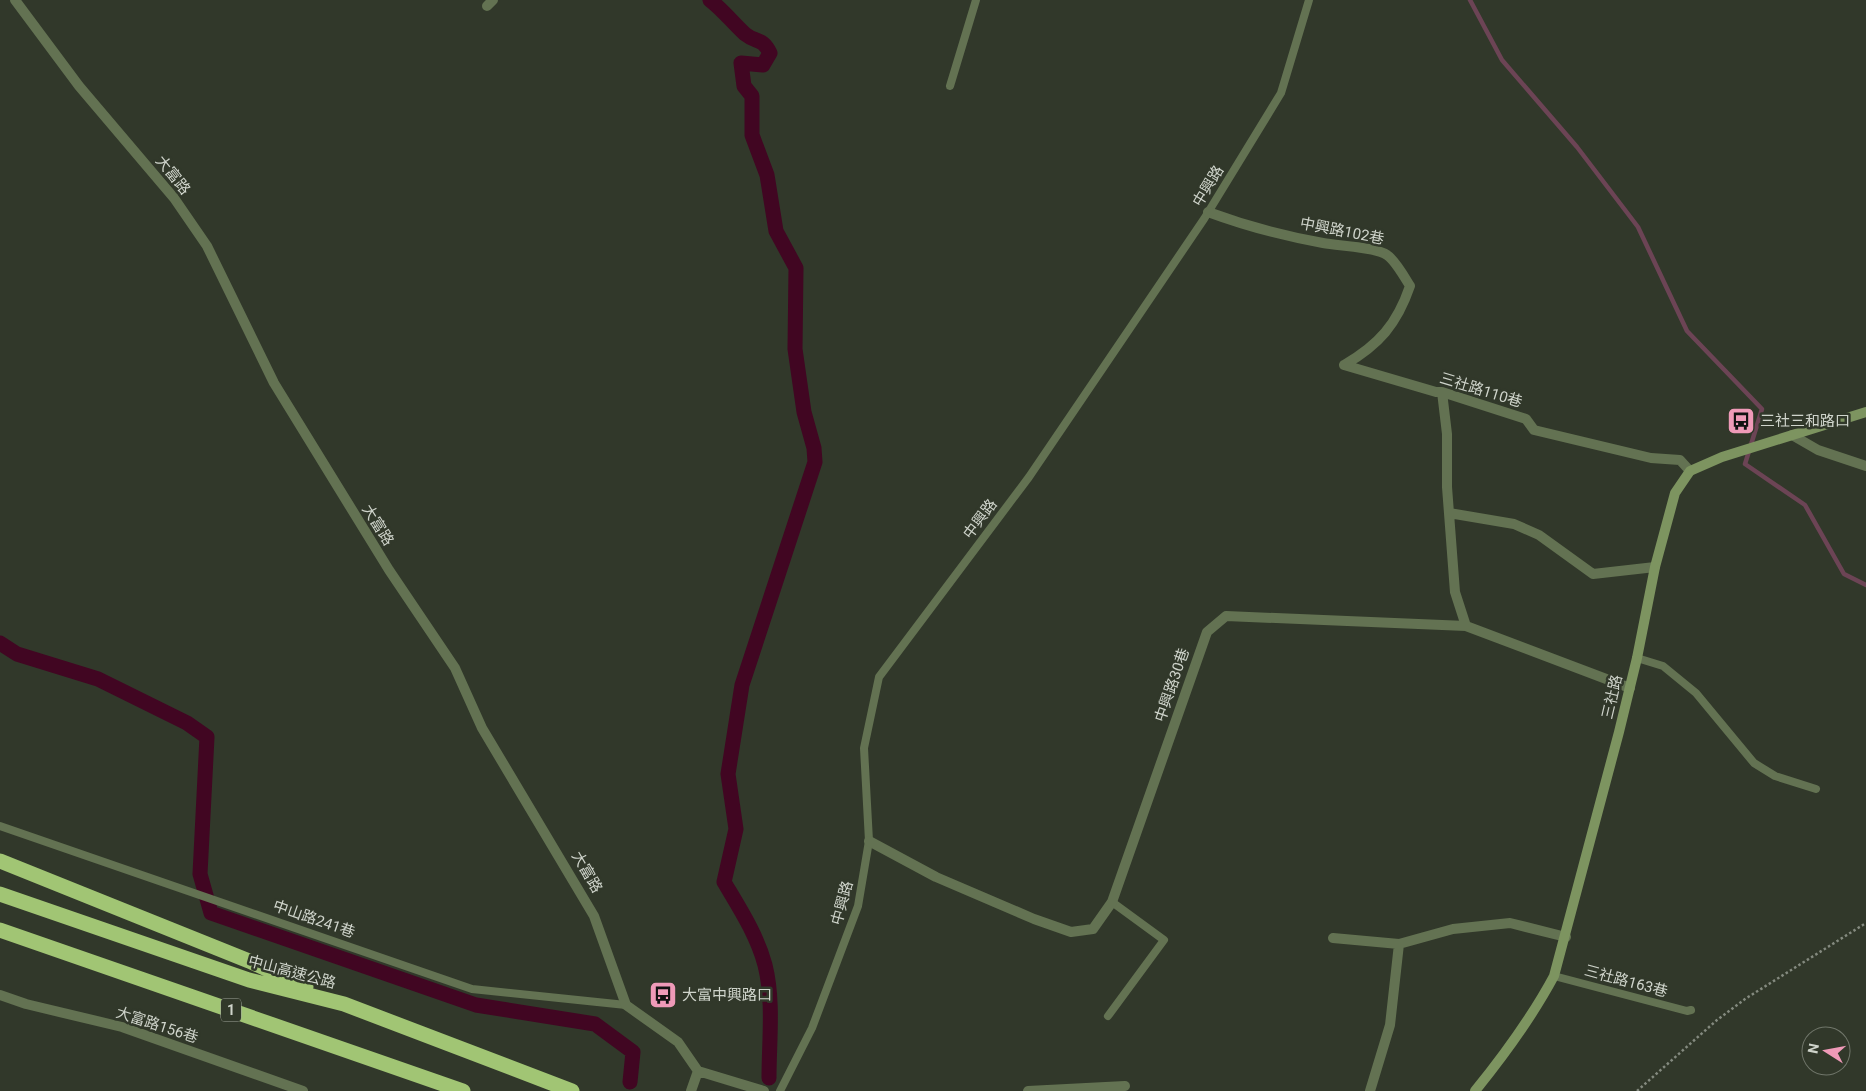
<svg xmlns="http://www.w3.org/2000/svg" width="1866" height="1091" font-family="Roboto,'Noto Sans TC',sans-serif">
	<rect width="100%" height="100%" fill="#31382a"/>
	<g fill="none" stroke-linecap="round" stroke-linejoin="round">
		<path stroke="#6c4455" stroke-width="4.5" d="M 1470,0 L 1502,60 L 1577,147 L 1638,227 L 1687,331 L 1762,409 L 1745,464 L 1805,505 L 1844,574 L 1866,585"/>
		<path stroke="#410622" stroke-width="15" d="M 710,0 C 723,10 733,23 745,34 C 756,43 762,37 770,53 L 763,65 L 741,63 L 744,86 L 752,96 L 752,135 L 767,175 L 776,231 L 796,268 L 795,349 L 804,412 L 814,448 L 815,462 L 742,685 L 728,774 L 736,829 L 724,882 C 740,909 757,935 765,965 C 774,1001 769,1041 769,1078
			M 0,643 L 17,654 L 98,679 L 187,723 L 207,737 L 200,874 L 211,913 L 476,1005 L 595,1024 L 633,1052 L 630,1082"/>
		<path stroke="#848a7f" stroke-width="2.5" stroke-dasharray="2.5 2.5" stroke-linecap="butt" d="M 1637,1091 L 1717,1020 L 1745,999 L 1866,923"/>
		<path stroke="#637252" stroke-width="8" d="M 950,86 L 976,0
			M 1637,658 L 1663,666 L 1696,693 L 1754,763 L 1775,776 L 1816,789
			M 0,826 L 472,989 L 626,1005
			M 1554,976 L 1687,1011 L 1691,1010
			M 1108,1016 L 1164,940 L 1112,902
			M 780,1091 L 812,1028 L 858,906 L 869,841 L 864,748 L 879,677 L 1029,477 L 1204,219 L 1281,93 L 1309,0"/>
		<path stroke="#637252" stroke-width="10" d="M 15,0 L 79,86 L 174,198 L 207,246 L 274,383 L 389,570 L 455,668 L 482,728 L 594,916 L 626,1005 L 678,1042 L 698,1071 L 764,1091
			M 487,6 L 493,0
			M 1208,212 C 1246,226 1284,236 1323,243 C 1338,246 1377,247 1387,255 C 1395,260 1405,278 1410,286 C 1397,324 1379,345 1344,365
			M 1344,365 L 1436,392 L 1442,392 L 1526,419 L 1534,430 L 1651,458 L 1680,460 L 1690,471
			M 1442,392 L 1447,434 L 1447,487 L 1455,592 L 1466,626
			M 1792,435 L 1818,450 L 1866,466
			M 1449,513 L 1514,524 L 1539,535 L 1593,574 L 1655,567
			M 869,841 L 936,877 L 1034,919 L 1071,932 L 1093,929 L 1112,902 L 1207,632 L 1226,616 L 1466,626 L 1630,688
			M 1333,938 L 1399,944 L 1390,1025 L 1370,1091
			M 1399,944 L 1453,929 L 1510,923 L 1566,937
			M 0,995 L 26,1004 L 122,1027 L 303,1091
			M 691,1091 L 698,1071
			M 1028,1091 L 1125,1086"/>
		<path stroke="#7d9460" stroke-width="10" d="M 1475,1091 C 1505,1054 1532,1017 1554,976 L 1619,732 L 1637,658 L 1655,567 L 1675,493 L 1690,471 L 1722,457 L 1866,412"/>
		<path stroke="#a1c574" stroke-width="15" d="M 0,861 L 249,961 L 306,987
			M 0,894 L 249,980 L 344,1004 L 572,1091
			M 0,930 L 463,1091"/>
	</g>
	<defs>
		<g id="bus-square" transform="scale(1.4375)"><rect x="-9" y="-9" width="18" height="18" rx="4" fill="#ef9ab8" stroke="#31382a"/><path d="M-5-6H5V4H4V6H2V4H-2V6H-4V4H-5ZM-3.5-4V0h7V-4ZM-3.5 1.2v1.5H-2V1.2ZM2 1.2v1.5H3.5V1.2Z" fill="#111"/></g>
	</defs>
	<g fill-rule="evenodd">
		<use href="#bus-square" x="1741" y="421"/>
		<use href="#bus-square" x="663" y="995"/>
	</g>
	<g text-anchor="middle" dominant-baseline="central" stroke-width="5" stroke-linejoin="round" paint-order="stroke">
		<rect fill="#31382a" stroke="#a0a59b" stroke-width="1" x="221" y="998.5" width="20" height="23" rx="4"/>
		<g font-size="14" font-weight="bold" fill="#cfd4cb">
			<text x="231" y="1010">1</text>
		</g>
		<g font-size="15" fill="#cfd4cb" stroke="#31382a">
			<text transform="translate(173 175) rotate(51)">大富路</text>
			<text transform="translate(1208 186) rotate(-59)">中興路</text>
			<text transform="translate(1342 231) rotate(11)">中興路102巷</text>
			<text transform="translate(1481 390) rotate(17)">三社路110巷</text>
			<text transform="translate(980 519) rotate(-53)">中興路</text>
			<text transform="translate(378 525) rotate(58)">大富路</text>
			<text transform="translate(1172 685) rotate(-71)">中興路30巷</text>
			<text transform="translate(1612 697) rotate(-77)">三社路</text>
			<text transform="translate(587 872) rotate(60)">大富路</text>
			<text transform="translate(842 903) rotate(-75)">中興路</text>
			<text transform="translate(314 919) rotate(19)">中山路241巷</text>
			<text transform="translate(292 972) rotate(15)">中山高速公路</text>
			<text transform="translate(1626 981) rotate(15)">三社路163巷</text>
			<text transform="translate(157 1025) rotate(18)">大富路156巷</text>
		</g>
		<g font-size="15" fill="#cfd4cb" stroke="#31382a" text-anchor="start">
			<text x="1760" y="421">三社三和路口</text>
			<text x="682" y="995">大富中興路口</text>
		</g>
	</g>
	<g transform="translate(1826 1051) rotate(281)"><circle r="24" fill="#31382a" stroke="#70766a"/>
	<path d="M0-4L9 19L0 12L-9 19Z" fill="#ef9ab8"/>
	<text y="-8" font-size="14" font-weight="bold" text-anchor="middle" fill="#cfd4cb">N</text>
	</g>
</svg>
